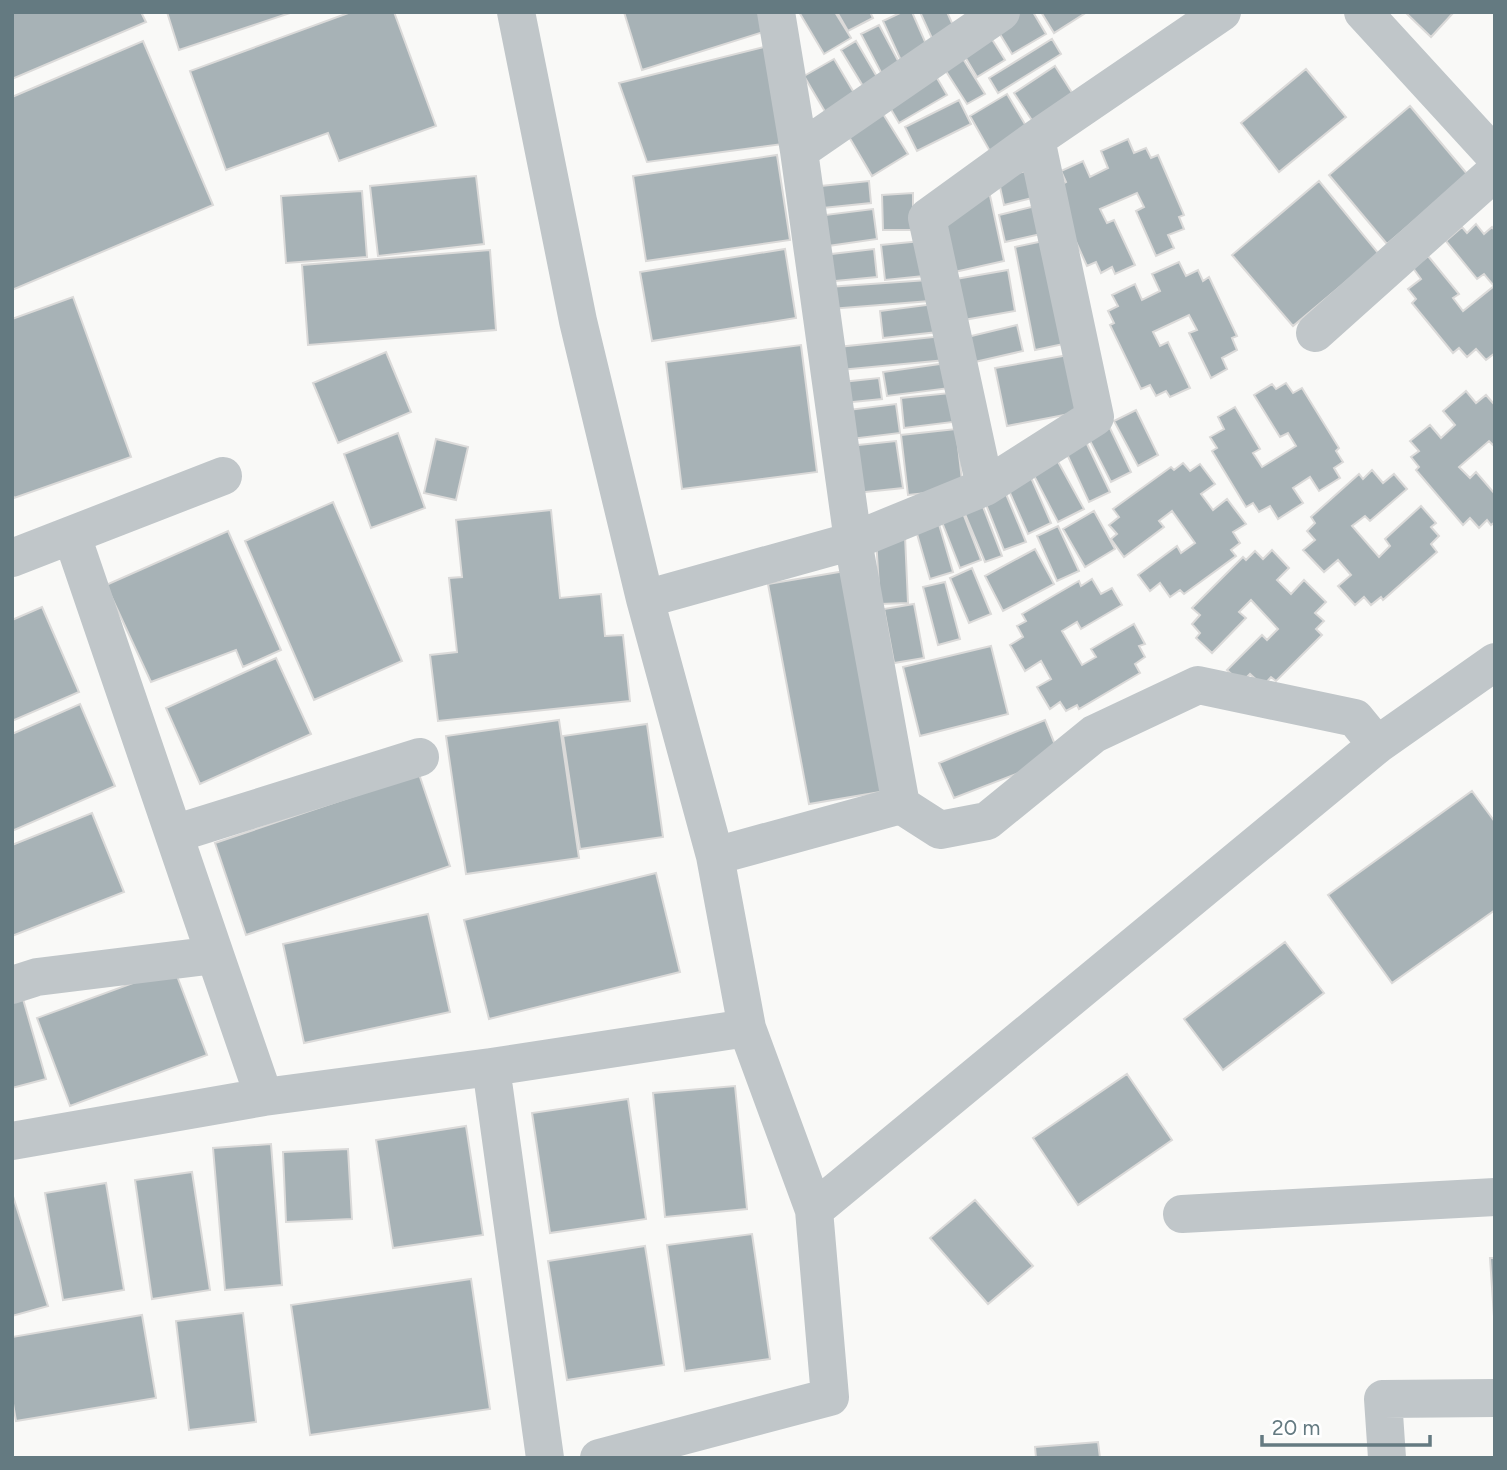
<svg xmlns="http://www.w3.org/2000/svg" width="1507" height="1470" font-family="Figtree,sans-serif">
	<rect width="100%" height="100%" fill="#f9f9f7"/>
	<path fill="#a7b2b6" stroke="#dbdad9" stroke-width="2" d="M 12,12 L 141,12 L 146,22 L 12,79 Z
		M 167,12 L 293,12 L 179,50 Z
		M 351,12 L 394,12 L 436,126 L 339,161 L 328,133 L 226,170 L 190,71 Z
		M 624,12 L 768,12 L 773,29 L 642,70 Z
		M 799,12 L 835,12 L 851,38 L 824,54 Z
		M 837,12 L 870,12 L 873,18 L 848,31 Z
		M 902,12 L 912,12 L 930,53 L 903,65 L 883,21 Z
		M 920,12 L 947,12 L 957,34 L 935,45 Z
		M 1019,12 L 1033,12 L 1046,34 L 1012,54 L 995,26 Z
		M 1041,12 L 1087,12 L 1054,33 Z
		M 1405,12 L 1454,12 L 1431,37 Z
		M 879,25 L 903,70 L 885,80 L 861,34 Z
		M 988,33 L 1005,60 L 977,77 L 961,50 Z
		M 1052,39 L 1061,54 L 998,93 L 989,78 Z
		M 143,41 L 213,205 L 12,290 L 12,97 Z
		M 856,41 L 880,82 L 866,91 L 841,50 Z
		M 776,44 L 783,144 L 647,162 L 619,83 Z
		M 960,54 L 985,94 L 967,104 L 942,65 Z
		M 834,59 L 860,103 L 830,120 L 804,76 Z
		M 1055,66 L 1078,102 L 1037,128 L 1014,93 Z
		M 1306,69 L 1346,117 L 1279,172 L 1241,123 Z
		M 934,73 L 947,95 L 899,123 L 886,101 Z
		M 1007,94 L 1029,131 L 991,153 L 970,116 Z
		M 959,100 L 971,124 L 917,151 L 905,127 Z
		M 1410,106 L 1468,175 L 1387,244 L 1329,175 Z
		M 880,109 L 908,154 L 872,176 L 845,130 Z
		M 1128,139 L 1134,153 L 1146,148 L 1151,158 L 1158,155 L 1184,215 L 1179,217 L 1184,229 L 1168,235 L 1174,248 L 1156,256 L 1136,211 L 1144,207 L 1137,193 L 1100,209 L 1107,223 L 1114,220 L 1135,265 L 1115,274 L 1112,267 L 1101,273 L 1096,262 L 1087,266 L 1057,200 L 1056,187 L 1066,182 L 1061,171 L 1083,161 L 1090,177 L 1108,168 L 1101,151 Z
		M 777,155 L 790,240 L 646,261 L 633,176 Z
		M 1038,168 L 1044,195 L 1004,205 L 998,178 Z
		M 476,176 L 484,244 L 378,256 L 370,186 Z
		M 869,181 L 871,203 L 813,209 L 811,187 Z
		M 1319,181 L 1379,254 L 1293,326 L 1232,255 Z
		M 362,191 L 367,257 L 286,263 L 281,196 Z
		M 989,191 L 1004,261 L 950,273 L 937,215 Z
		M 913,193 L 913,230 L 883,230 L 882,195 Z
		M 1044,204 L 1050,232 L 1005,242 L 999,215 Z
		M 873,209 L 877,239 L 821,247 L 817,216 Z
		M 1476,224 L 1484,234 L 1492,227 L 1495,231 L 1495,353 L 1486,360 L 1476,349 L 1467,357 L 1459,348 L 1453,353 L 1412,303 L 1416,299 L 1408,289 L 1421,279 L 1413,268 L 1428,256 L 1459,294 L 1453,298 L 1463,311 L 1494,286 L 1484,274 L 1477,279 L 1446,241 L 1462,227 L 1467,233 Z
		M 1053,239 L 1073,342 L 1035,350 L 1015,247 Z
		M 921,241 L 924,276 L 885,280 L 881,245 Z
		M 785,249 L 796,318 L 652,341 L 640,272 Z
		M 874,249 L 877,277 L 825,282 L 823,255 Z
		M 490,250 L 496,330 L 308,345 L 302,265 Z
		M 1179,262 L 1186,276 L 1198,270 L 1203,281 L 1209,277 L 1237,336 L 1232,338 L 1237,350 L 1222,358 L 1227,369 L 1211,378 L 1189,333 L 1197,330 L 1189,315 L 1153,332 L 1160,346 L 1168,342 L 1190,388 L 1170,397 L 1166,391 L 1156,396 L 1150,385 L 1141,389 L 1110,325 L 1114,323 L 1108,311 L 1118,306 L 1112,295 L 1135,284 L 1142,300 L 1160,291 L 1152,274 Z
		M 1008,270 L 1015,311 L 958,321 L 950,280 Z
		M 928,280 L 930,301 L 830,309 L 828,287 Z
		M 73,297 L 131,457 L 14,498 L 12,493 L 12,319 Z
		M 934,304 L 938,332 L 883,338 L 880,311 Z
		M 1017,325 L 1023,351 L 966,364 L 959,339 Z
		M 943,336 L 946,360 L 840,370 L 838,347 Z
		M 801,345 L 817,472 L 682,489 L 666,362 Z
		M 386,352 L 411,412 L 338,443 L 313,383 Z
		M 1074,354 L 1085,411 L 1007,426 L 995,368 Z
		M 947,363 L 950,388 L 887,396 L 883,372 Z
		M 879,378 L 882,399 L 843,403 L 842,382 Z
		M 1286,383 L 1293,393 L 1302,388 L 1339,448 L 1336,451 L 1343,462 L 1334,468 L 1340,478 L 1319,491 L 1310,477 L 1293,488 L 1303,503 L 1278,519 L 1270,506 L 1259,512 L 1253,503 L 1246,507 L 1212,451 L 1217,448 L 1210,437 L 1224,429 L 1218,417 L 1235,407 L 1260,449 L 1253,453 L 1262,467 L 1296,446 L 1288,433 L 1280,437 L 1254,395 L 1272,384 L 1276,389 Z
		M 1466,391 L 1476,403 L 1486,395 L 1493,403 L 1495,402 L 1495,447 L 1489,441 L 1459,467 L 1470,478 L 1476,472 L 1495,494 L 1495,522 L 1491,525 L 1487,520 L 1479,528 L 1470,518 L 1463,525 L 1416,470 L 1419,467 L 1411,457 L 1419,451 L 1410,441 L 1430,425 L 1441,438 L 1455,425 L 1443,411 Z
		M 950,393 L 953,422 L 904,428 L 901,398 Z
		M 896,404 L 900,433 L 851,439 L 848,410 Z
		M 1136,410 L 1158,455 L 1138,466 L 1114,421 Z
		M 1107,422 L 1131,472 L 1111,482 L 1086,433 Z
		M 956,429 L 963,489 L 908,495 L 901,435 Z
		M 398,433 L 425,508 L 371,528 L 344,454 Z
		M 436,439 L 468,447 L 456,500 L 424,493 Z
		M 896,441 L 903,488 L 856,493 L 849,446 Z
		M 1086,442 L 1110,492 L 1089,502 L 1066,452 Z
		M 1056,458 L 1084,509 L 1058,522 L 1031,470 Z
		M 1183,463 L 1190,471 L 1200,464 L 1215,484 L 1201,494 L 1213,510 L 1227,499 L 1246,524 L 1233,532 L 1240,543 L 1231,550 L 1236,556 L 1184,594 L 1180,590 L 1170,597 L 1160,583 L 1150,591 L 1138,575 L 1177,546 L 1181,553 L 1195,543 L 1172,511 L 1159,521 L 1164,527 L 1124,557 L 1111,539 L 1117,534 L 1109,525 L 1119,517 L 1113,509 L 1171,467 L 1174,470 Z
		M 1372,470 L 1383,483 L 1394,474 L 1407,489 L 1370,521 L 1365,516 L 1352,526 L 1379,557 L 1390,546 L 1385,539 L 1421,506 L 1436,523 L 1431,527 L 1439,536 L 1431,544 L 1437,552 L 1383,600 L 1381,597 L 1371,605 L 1364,597 L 1355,605 L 1338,586 L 1351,575 L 1338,560 L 1324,572 L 1303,550 L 1315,540 L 1307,531 L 1315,523 L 1311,517 L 1359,474 L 1363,479 Z
		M 1029,473 L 1051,523 L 1028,534 L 1006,484 Z
		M 1006,494 L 1026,542 L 1004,550 L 985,502 Z
		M 980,499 L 1002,556 L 985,562 L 962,507 Z
		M 333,502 L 402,661 L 314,700 L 245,541 Z
		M 961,508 L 981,560 L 960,568 L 940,517 Z
		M 551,510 L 560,598 L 601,594 L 605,636 L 623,635 L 630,701 L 438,721 L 430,655 L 457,652 L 449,578 L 462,577 L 456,520 Z
		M 1094,511 L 1115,549 L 1085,567 L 1063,529 Z
		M 938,521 L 953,572 L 930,579 L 915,527 Z
		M 1058,526 L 1079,571 L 1057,581 L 1037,536 Z
		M 228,531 L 281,650 L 243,667 L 236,650 L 151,682 L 106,585 Z
		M 905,536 L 908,603 L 880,604 L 876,538 Z
		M 1035,549 L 1054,584 L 1003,611 L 985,576 Z
		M 1272,550 L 1289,568 L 1277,580 L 1291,594 L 1304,580 L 1326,602 L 1315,613 L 1324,621 L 1316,629 L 1322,635 L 1276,681 L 1271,677 L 1263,686 L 1250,674 L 1241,683 L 1227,670 L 1262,635 L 1267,640 L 1278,629 L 1251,600 L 1239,612 L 1246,618 L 1212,653 L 1196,638 L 1200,633 L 1192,624 L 1200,615 L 1192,608 L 1243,557 L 1246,560 L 1255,551 L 1263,559 Z
		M 972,568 L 991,614 L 969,623 L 950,578 Z
		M 845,571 L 886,791 L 809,804 L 768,584 Z
		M 1092,579 L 1101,594 L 1112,588 L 1122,605 L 1081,629 L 1077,622 L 1062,631 L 1082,665 L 1096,657 L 1091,649 L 1134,624 L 1145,644 L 1139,646 L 1145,657 L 1135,664 L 1140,673 L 1079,709 L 1077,705 L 1066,711 L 1060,702 L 1050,709 L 1037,687 L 1051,679 L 1041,661 L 1025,671 L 1010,645 L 1023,637 L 1017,626 L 1026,621 L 1022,614 L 1079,581 L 1081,586 Z
		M 945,582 L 960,639 L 938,645 L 923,587 Z
		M 914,604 L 924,658 L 894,663 L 884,609 Z
		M 42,607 L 79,692 L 12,721 L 12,620 Z
		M 991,646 L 1008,714 L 920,736 L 903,667 Z
		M 276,658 L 311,734 L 200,784 L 166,708 Z
		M 80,704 L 115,786 L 12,831 L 12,734 Z
		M 559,720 L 579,858 L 466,874 L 446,736 Z
		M 1045,720 L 1060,757 L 954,798 L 939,763 Z
		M 647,724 L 663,837 L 580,849 L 563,736 Z
		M 419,774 L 450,866 L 246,935 L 215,843 Z
		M 1472,791 L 1495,822 L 1495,910 L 1392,983 L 1328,895 Z
		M 92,813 L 124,892 L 12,936 L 12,845 Z
		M 656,873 L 680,972 L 489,1019 L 464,920 Z
		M 428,914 L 450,1012 L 304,1043 L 283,944 Z
		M 1285,942 L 1324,993 L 1223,1070 L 1184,1019 Z
		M 174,968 L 207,1055 L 70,1106 L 37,1018 Z
		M 21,992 L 46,1079 L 12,1088 L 12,994 Z
		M 1127,1074 L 1172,1140 L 1078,1205 L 1033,1138 Z
		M 735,1086 L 747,1209 L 665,1217 L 653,1093 Z
		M 628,1099 L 646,1219 L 550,1233 L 532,1113 Z
		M 466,1126 L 483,1235 L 393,1248 L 376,1140 Z
		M 271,1144 L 282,1285 L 225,1290 L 213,1148 Z
		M 348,1149 L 352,1219 L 286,1222 L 283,1152 Z
		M 192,1172 L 210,1290 L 152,1299 L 135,1180 Z
		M 106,1183 L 124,1290 L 63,1300 L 45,1193 Z
		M 12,1193 L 48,1306 L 12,1316 Z
		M 975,1200 L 1033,1266 L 988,1304 L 930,1238 Z
		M 752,1234 L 770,1359 L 685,1371 L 667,1245 Z
		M 645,1246 L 664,1365 L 567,1380 L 548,1261 Z
		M 1490,1258 L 1495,1258 L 1495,1331 Z
		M 471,1279 L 490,1409 L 310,1435 L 291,1305 Z
		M 243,1313 L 256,1422 L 189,1430 L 176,1321 Z
		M 142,1315 L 156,1398 L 16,1421 L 12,1398 L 12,1337 Z
		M 1098,1442 L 1100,1458 L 1036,1458 L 1035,1447 Z"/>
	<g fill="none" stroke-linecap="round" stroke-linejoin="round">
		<path stroke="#c0c6c9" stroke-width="38" d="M 516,12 L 578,321 L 645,599 L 715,856 L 747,1028 L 814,1210 L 830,1397 L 599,1458
			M 776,12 L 799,151 L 853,541 L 901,805 L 940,830 L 987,821 L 1094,734 L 1198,685 L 1355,718 L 1377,745
			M 1363,12 L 1495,156
			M 799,151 L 1001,12
			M 1315,333 L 1495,172
			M 985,487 L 1095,417 L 1036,139
			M 72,536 L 215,955
			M 12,558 L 223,476
			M 645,599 L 853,541 L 985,487 L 927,218 L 1036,139 L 1222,12
			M 174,834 L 420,757
			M 715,856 L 901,805
			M 12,985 L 37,977 L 215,955 L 264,1097
			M 491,1067 L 545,1458
			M 12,1141 L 264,1097 L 491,1067 L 747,1028
			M 814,1210 L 1377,745 L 1495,662
			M 1182,1214 L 1495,1197
			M 1387,1458 L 1383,1399 L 1495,1398"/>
	</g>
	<rect width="1507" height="1470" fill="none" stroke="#647a81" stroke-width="28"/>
	<path d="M1262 1435v10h168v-10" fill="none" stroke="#647a81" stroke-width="3.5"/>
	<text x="1272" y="1435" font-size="21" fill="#647a81" stroke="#ffffff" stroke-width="5" paint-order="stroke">20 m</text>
</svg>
